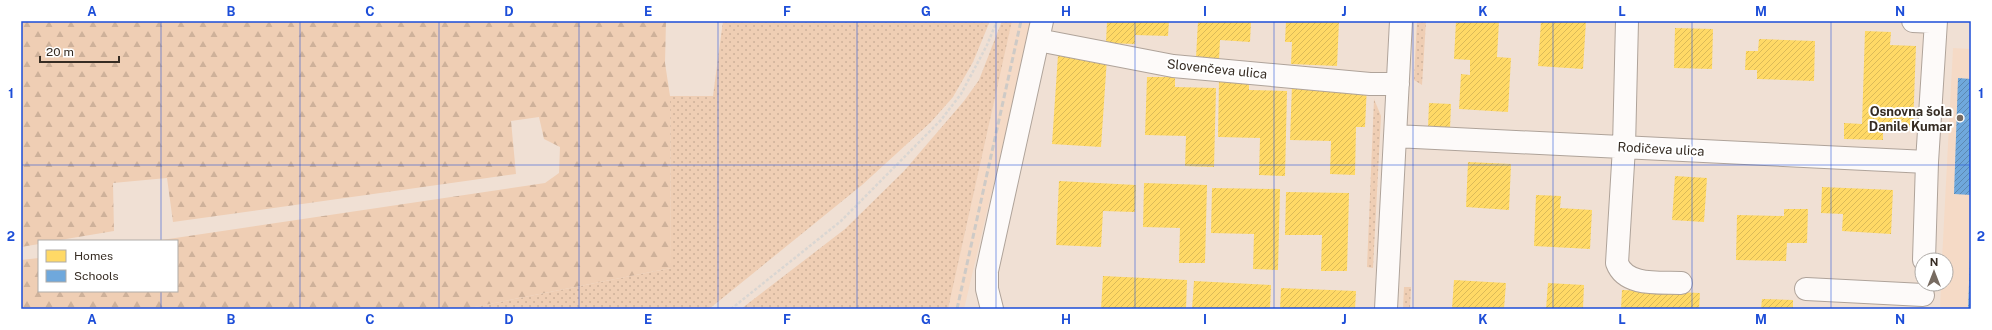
<svg xmlns="http://www.w3.org/2000/svg" width="1992" height="330" font-family="'Public Sans',sans-serif">
	<defs>
		<pattern id="grass-dots" width="8" height="8" patternUnits="userSpaceOnUse"><rect width="8" height="8" fill="#efceb4"/><path d="M2 2h.1M6 6h.1" fill="none" stroke="#ceb19a" stroke-width="1.8" stroke-linecap="round"/></pattern>
		<pattern id="forest-firs" width="22" height="20" patternUnits="userSpaceOnUse"><rect width="22" height="20" fill="#efceb4"/><path d="M5 1l3.5 6h-7zM16 11l3.5 6h-7z" fill="#ceb19a"/></pattern>
		<pattern id="homes-hatch" width="6" height="6" patternUnits="userSpaceOnUse"><rect width="6" height="6" fill="#ffd966"/><path d="M-1 1l2-2M0 6l6-6M5 7l2-2" fill="none" stroke="#dbba58"/></pattern>
		<pattern id="schools-hatch" width="6" height="6" patternUnits="userSpaceOnUse"><rect width="6" height="6" fill="#6fa8dc"/><path d="M-1 1l2-2M0 6l6-6M5 7l2-2" fill="none" stroke="#5c89b2"/></pattern>
	</defs>
	<rect width="100%" height="100%" fill="#f0e0d4"/>
	<path fill="#f5dac6" d="M 1012,21 L 1032,21 L 964,309 L 948,309 Z
		M 1953,48 L 1971,49 L 1971,309 L 1940,309 L 1941,284 L 1946,284 L 1946,260 L 1942,260 Z"/>
	<path fill="url(#grass-dots)" d="M 723,21 L 990,21 L 973,62 L 953,97 L 931,122 L 862,185 L 709,309 L 464,309 L 671,268 L 670,96 L 713,96 Z
		M 1002,21 L 1012,21 L 948,309 L 741,309 L 845,229 L 904,171 L 964,101 L 979,80 Z
		M 1417,21 L 1426,21 L 1422,85 L 1414,80 Z
		M 1374,99 L 1381,116 L 1373,268 L 1367,267 Z
		M 1404,287 L 1411,287 L 1410,309 L 1403,309 Z"/>
	<path fill="url(#forest-firs)" d="M 21,21 L 666,21 L 665,63 L 670,96 L 671,268 L 464,309 L 21,309 L 21,260 L 39,258 L 39,291 L 177,291 L 177,241 L 155,241 L 545,183 L 559,173 L 560,147 L 544,139 L 539,117 L 511,121 L 516,174 L 173,222 L 167,178 L 113,183 L 114,231 L 54,241 L 39,241 L 39,244 L 21,247 Z"/>
	<path fill="url(#homes-hatch)" d="M 1107,21 L 1169,21 L 1168,36 L 1135,35 L 1135,44 L 1106,43 Z
		M 1198,21 L 1251,21 L 1250,42 L 1220,40 L 1219,60 L 1196,58 Z
		M 1286,21 L 1339,21 L 1337,66 L 1291,64 L 1292,42 L 1285,42 Z
		M 1456,21 L 1499,21 L 1497,57 L 1511,58 L 1508,112 L 1459,109 L 1461,74 L 1470,75 L 1470,60 L 1454,59 Z
		M 1541,21 L 1586,21 L 1583,69 L 1538,66 Z
		M 1675,28 L 1713,29 L 1712,69 L 1674,68 Z
		M 1865,31 L 1891,32 L 1890,45 L 1916,46 L 1913,127 L 1883,127 L 1883,140 L 1844,139 L 1844,123 L 1862,124 Z
		M 1759,39 L 1815,41 L 1814,81 L 1757,79 L 1757,70 L 1745,70 L 1746,51 L 1758,51 Z
		M 1058,55 L 1107,58 L 1101,147 L 1052,144 Z
		M 1147,77 L 1175,77 L 1175,87 L 1216,88 L 1214,167 L 1185,166 L 1186,136 L 1145,135 Z
		M 1219,80 L 1249,81 L 1249,90 L 1287,91 L 1285,176 L 1259,175 L 1260,138 L 1218,137 Z
		M 1292,85 L 1367,85 L 1365,127 L 1356,127 L 1355,175 L 1330,174 L 1331,141 L 1290,140 Z
		M 1429,103 L 1451,104 L 1450,129 L 1428,128 Z
		M 1468,162 L 1511,164 L 1509,210 L 1466,207 Z
		M 1675,176 L 1707,178 L 1704,222 L 1672,220 Z
		M 1059,181 L 1136,185 L 1135,212 L 1103,211 L 1101,247 L 1056,245 Z
		M 1144,183 L 1207,185 L 1205,263 L 1179,263 L 1180,228 L 1143,227 Z
		M 1822,187 L 1893,190 L 1891,234 L 1842,231 L 1843,214 L 1821,213 Z
		M 1212,188 L 1280,189 L 1278,270 L 1253,269 L 1254,234 L 1211,233 Z
		M 1286,192 L 1349,193 L 1347,271 L 1321,271 L 1322,235 L 1285,235 Z
		M 1536,195 L 1561,196 L 1560,208 L 1592,210 L 1590,249 L 1534,246 Z
		M 1784,209 L 1808,209 L 1807,243 L 1787,243 L 1786,261 L 1736,260 L 1737,215 L 1784,216 Z
		M 1103,276 L 1187,280 L 1186,309 L 1101,309 Z
		M 1454,280 L 1506,283 L 1504,309 L 1452,309 Z
		M 1194,281 L 1271,285 L 1270,309 L 1192,309 Z
		M 1548,283 L 1584,285 L 1583,309 L 1546,309 Z
		M 1281,288 L 1356,291 L 1355,309 L 1280,309 Z
		M 1622,290 L 1700,293 L 1699,309 L 1621,309 Z
		M 1762,299 L 1793,300 L 1793,309 L 1761,309 Z"/>
	<path fill="url(#schools-hatch)" d="M 1958,78 L 1971,79 L 1971,195 L 1954,194 Z
		M 1970,257 L 1971,309 L 1968,309 Z"/>
	<g fill="none" stroke-linecap="round" stroke-linejoin="round">
		<g stroke="#afa39a" stroke-width="24">
			<path id="minor" d="M 1627,21 L 1624,147 L 1617,263 C 1626,287 1660,282 1681,283
				M 1913,21 L 1936,22
				M 1038,40 L 1173,66 L 1370,84 L 1398,84
				M 1395,136 L 1927,162
				M 1924,260 L 1927,162 L 1936,21
				M 1806,289 L 1923,295
				M 992,309 L 987,289 L 987,271 L 1042,21
				M 1386,309 L 1401,21"/>
		</g>
		<path stroke="#dad6d2" stroke-width="2.5" stroke-dasharray="3 2" stroke-linecap="butt" d="M 731,309 L 841,221 L 941,120 L 961,94 L 987,45 L 997,21"/>
		<use href="#minor" stroke="#fdfaf9" stroke-width="22"/>
		<path stroke="#cecac6" stroke-width="3" stroke-dasharray="6 3" stroke-linecap="butt" d="M 957,309 L 1021,21"/>
	</g>
	<path fill="none" stroke="#1d4ed8" stroke-width="1" stroke-opacity="0.55" d="M 161,21 L 161,241M 300,21 L 300,309M 439,21 L 439,309M 579,21 L 579,309M 718,21 L 718,309M 857,21 L 857,309M 996,21 L 996,309M 1135,21 L 1135,309M 1274,21 L 1274,309M 1413,21 L 1413,309M 1553,21 L 1553,309M 1692,21 L 1692,309M 1831,21 L 1831,309M 21,165 L 1971,165M 161,291 L 161,309"/>
	<circle fill="#776b61" stroke="#fff" stroke-width="1.5" cx="1960" cy="118" r="4"/>
	<g text-anchor="middle" dominant-baseline="central" stroke-width="4" stroke-linejoin="round" paint-order="stroke">
		<g font-size="13" fill="#362c23" stroke="#fff">
			<text transform="translate(1217 69) rotate(6)">Slovenčeva ulica</text>
			<text transform="translate(1661 149) rotate(3)">Rodičeva ulica</text>
		</g>
		<g font-size="13" font-weight="bold" fill="#362c23" stroke="#fff" text-anchor="end">
			<text x="1952" y="111">Osnovna šola<tspan x="1952" dy="15">Danile Kumar</tspan></text>
		</g>
	</g>
	<rect width="1992" height="330" fill="none" stroke="#ffffff" stroke-width="44"/>
	<rect x="38" y="240" width="140" height="52" fill="#ffffff" stroke="#afaba7"/>
	<rect x="46" y="250" width="20" height="12" fill="#ffd966" stroke="#afaba7"/>
	<text x="74" y="260" font-size="12" fill="#362c23">Homes</text>
	<rect x="46" y="270" width="20" height="12" fill="#6fa8dc" stroke="#afaba7"/>
	<text x="74" y="280" font-size="12" fill="#362c23">Schools</text>
	<g transform="translate(1934 272)"><circle r="19" fill="#ffffff" stroke="#afaba7"/>
	<path d="M0-3L7 15L0 10L-7 15Z" fill="#776b61"/>
	<text y="-6" font-size="11" font-weight="bold" text-anchor="middle" fill="#362c23">N</text>
	</g>
	<path d="M40 56v6h79v-6" fill="none" stroke="#362c23" stroke-width="2"/>
	<text x="46" y="56" font-size="12" fill="#362c23" stroke="#ffffff" stroke-width="3" paint-order="stroke">20 m</text>
	<rect x="22" y="22" width="1948" height="286" fill="none" stroke="#1d4ed8" stroke-width="1.5"/>
	<g font-size="13" text-anchor="middle" font-weight="bold" fill="#1d4ed8">
		<text x="92" y="16">A</text>
		<text x="231" y="16">B</text>
		<text x="370" y="16">C</text>
		<text x="509" y="16">D</text>
		<text x="648" y="16">E</text>
		<text x="787" y="16">F</text>
		<text x="926" y="16">G</text>
		<text x="1066" y="16">H</text>
		<text x="1205" y="16">I</text>
		<text x="1344" y="16">J</text>
		<text x="1483" y="16">K</text>
		<text x="1622" y="16">L</text>
		<text x="1761" y="16">M</text>
		<text x="1900" y="16">N</text>
		<text x="11" y="98">1</text>
		<text x="1981" y="98">1</text>
		<text x="11" y="241">2</text>
		<text x="1981" y="241">2</text>
		<text x="92" y="324">A</text>
		<text x="231" y="324">B</text>
		<text x="370" y="324">C</text>
		<text x="509" y="324">D</text>
		<text x="648" y="324">E</text>
		<text x="787" y="324">F</text>
		<text x="926" y="324">G</text>
		<text x="1066" y="324">H</text>
		<text x="1205" y="324">I</text>
		<text x="1344" y="324">J</text>
		<text x="1483" y="324">K</text>
		<text x="1622" y="324">L</text>
		<text x="1761" y="324">M</text>
		<text x="1900" y="324">N</text>
	</g>
</svg>
